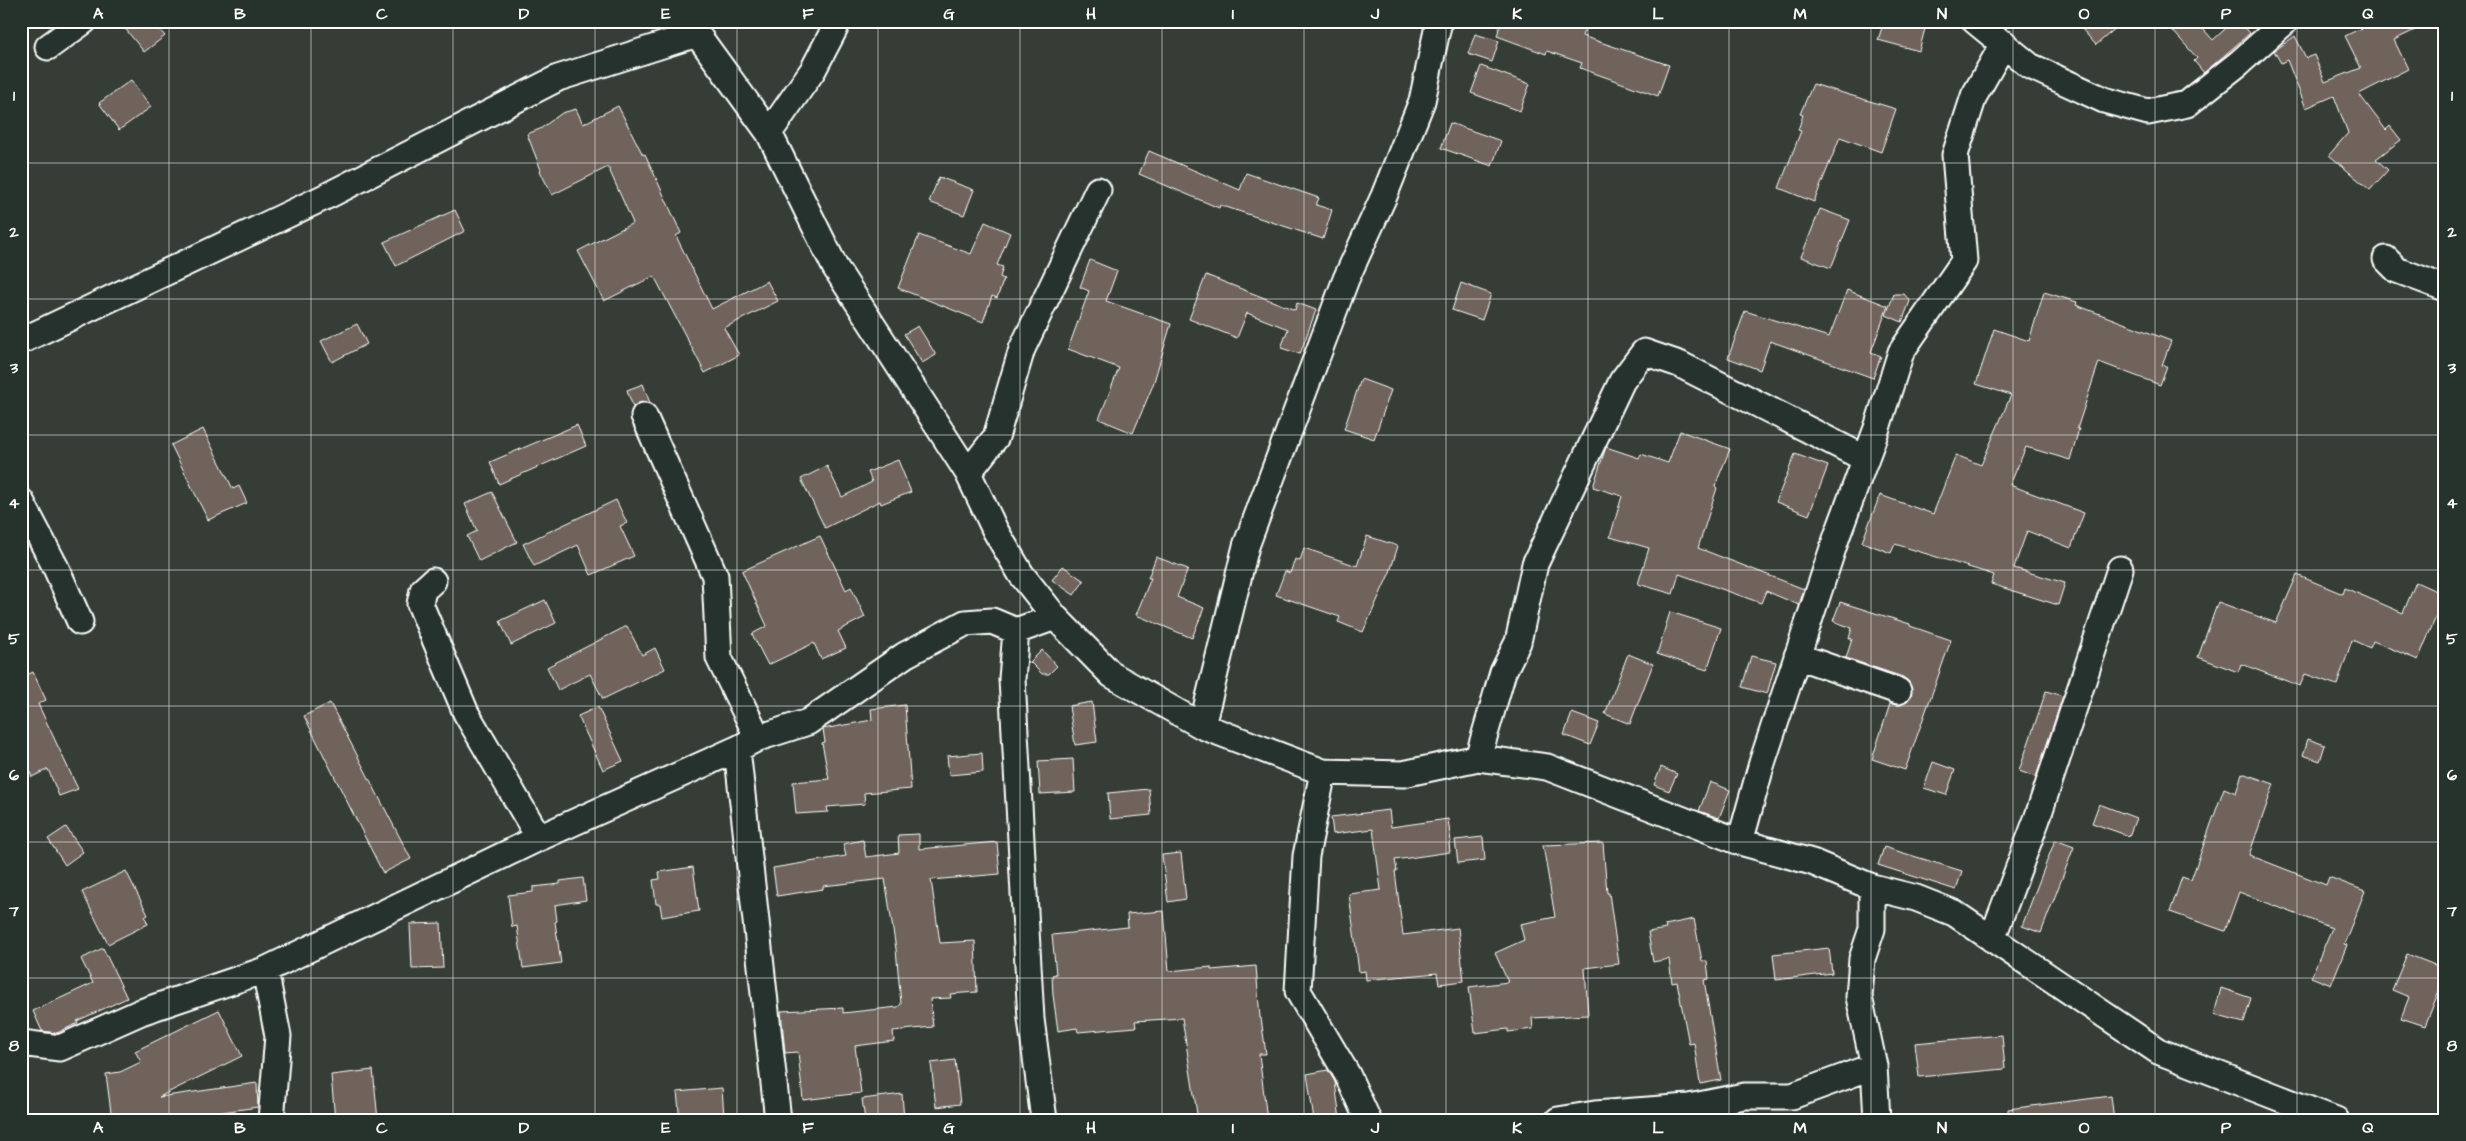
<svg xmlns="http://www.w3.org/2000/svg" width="2466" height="1141" font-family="'Architects Daughter',sans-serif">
	<rect width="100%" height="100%" fill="#353d36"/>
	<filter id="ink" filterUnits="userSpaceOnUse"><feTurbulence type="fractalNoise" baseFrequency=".02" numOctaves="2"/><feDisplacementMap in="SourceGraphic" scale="10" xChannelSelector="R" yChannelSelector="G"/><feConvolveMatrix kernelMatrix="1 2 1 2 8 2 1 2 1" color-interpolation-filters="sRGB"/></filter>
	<g filter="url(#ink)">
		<path fill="#70645b" stroke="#fff" d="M 119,21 L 152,21 L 165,36 L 144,52 Z
			M 1501,21 L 1572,21 L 1586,26 L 1582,36 L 1669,65 L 1658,96 L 1580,68 L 1582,63 L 1547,51 L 1546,54 L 1497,36 Z
			M 1884,21 L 1912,21 L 1926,25 L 1919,51 L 1878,40 Z
			M 2075,21 L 2124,21 L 2096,45 Z
			M 2164,21 L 2196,21 L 2213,40 L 2234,21 L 2239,21 L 2250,33 L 2204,73 L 2194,61 L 2197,58 Z
			M 2376,21 L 2434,21 L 2394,40 L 2408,69 L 2359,94 L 2386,130 L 2390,126 L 2401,140 L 2376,159 L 2388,170 L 2370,190 L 2329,155 L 2348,133 L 2334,96 L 2306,108 L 2287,60 L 2281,63 L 2274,51 L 2295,36 L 2306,58 L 2314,55 L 2325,82 L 2361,68 L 2345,36 Z
			M 1475,34 L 1499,41 L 1492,62 L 1468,54 Z
			M 1481,66 L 1530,84 L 1520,111 L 1471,93 Z
			M 131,80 L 151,107 L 119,130 L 99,103 Z
			M 1813,84 L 1896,109 L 1881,152 L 1840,137 L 1814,202 L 1779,188 L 1801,131 L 1798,130 L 1803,115 L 1800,114 Z
			M 618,106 L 643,155 L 645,154 L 681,233 L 676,236 L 712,309 L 767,281 L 778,301 L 724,328 L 739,355 L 705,373 L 654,276 L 604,301 L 578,251 L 633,223 L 608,167 L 552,195 L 540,171 L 541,170 L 527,134 L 540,129 L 562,113 L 576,109 L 583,124 Z
			M 1450,123 L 1501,141 L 1492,166 L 1441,148 Z
			M 1149,151 L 1240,190 L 1246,173 L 1319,198 L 1316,205 L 1332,210 L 1323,239 L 1220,205 L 1219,208 L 1139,174 Z
			M 939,177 L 974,190 L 964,215 L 929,202 Z
			M 1820,209 L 1850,220 L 1831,268 L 1801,257 Z
			M 455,210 L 465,231 L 396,266 L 384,242 Z
			M 985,222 L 1010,233 L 997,265 L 1003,267 L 1000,277 L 1004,279 L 997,298 L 992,296 L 983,322 L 898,288 L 919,235 L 971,254 Z
			M 1090,260 L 1117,271 L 1106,301 L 1171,324 L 1153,385 L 1133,433 L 1099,419 L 1119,368 L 1068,349 L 1089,291 L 1080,287 Z
			M 1206,275 L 1295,310 L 1297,303 L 1316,310 L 1300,354 L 1281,348 L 1288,329 L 1247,313 L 1237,338 L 1189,319 Z
			M 1461,283 L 1491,294 L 1482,320 L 1452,310 Z
			M 1847,290 L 1888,306 L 1871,352 L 1881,356 L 1873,378 L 1770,341 L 1760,370 L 1728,358 L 1745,311 L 1829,337 Z
			M 2044,292 L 2077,302 L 2076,305 L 2171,341 L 2162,365 L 2167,366 L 2160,385 L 2099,362 L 2077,429 L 2079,429 L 2070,460 L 2026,447 L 2010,485 L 2084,513 L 2071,548 L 2027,531 L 2014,568 L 2065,583 L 2058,605 L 1991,584 L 1994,575 L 1895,544 L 1891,553 L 1862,542 L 1880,495 L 1933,514 L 1956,455 L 1981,465 L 2011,395 L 1976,384 L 1994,329 L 2029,341 Z
			M 1894,294 L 1904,294 L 1910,301 L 1902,322 L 1886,315 Z
			M 357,324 L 367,344 L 332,362 L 321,341 Z
			M 918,326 L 936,355 L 922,363 L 904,334 Z
			M 1361,379 L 1391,390 L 1374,439 L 1344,429 Z
			M 643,384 L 650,403 L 639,403 L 633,407 L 627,390 Z
			M 577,425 L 586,446 L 499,484 L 490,462 Z
			M 203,429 L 233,489 L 239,486 L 247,503 L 208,520 L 171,445 Z
			M 1680,431 L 1730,449 L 1715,486 L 1717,488 L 1698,548 L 1804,589 L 1799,605 L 1766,591 L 1761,603 L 1679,574 L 1673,594 L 1638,584 L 1649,548 L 1610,537 L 1622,496 L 1593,487 L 1606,447 L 1639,458 L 1641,454 L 1668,463 Z
			M 1795,454 L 1828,466 L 1809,515 L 1776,502 Z
			M 898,460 L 911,492 L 881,504 L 880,501 L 825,528 L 801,479 L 827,466 L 842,497 L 872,482 L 868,472 Z
			M 492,492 L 517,542 L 479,561 L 467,536 L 477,531 L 465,504 Z
			M 616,500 L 627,523 L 620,526 L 634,556 L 591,575 L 578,545 L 534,566 L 523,544 Z
			M 820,536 L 846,590 L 851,587 L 865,617 L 838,631 L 846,648 L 821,659 L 814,643 L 768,665 L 752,634 L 767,626 L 742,571 Z
			M 1367,536 L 1398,546 L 1390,572 L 1363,632 L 1338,622 L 1340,617 L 1276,595 L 1285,571 L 1290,573 L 1295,559 L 1300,561 L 1304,548 L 1357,566 Z
			M 1156,557 L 1188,569 L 1177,597 L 1204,608 L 1192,638 L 1136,615 L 1151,578 L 1148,578 Z
			M 1063,566 L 1084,581 L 1074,595 L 1052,580 Z
			M 2297,575 L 2343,594 L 2345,588 L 2403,613 L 2416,582 L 2445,595 L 2418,660 L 2373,641 L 2370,648 L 2352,640 L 2337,685 L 2305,674 L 2300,686 L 2241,664 L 2238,672 L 2198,657 L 2218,602 L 2276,623 Z
			M 545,600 L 556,623 L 511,645 L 500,621 Z
			M 1840,602 L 1910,624 L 1910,626 L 1951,640 L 1905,770 L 1872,759 L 1890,704 L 1900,705 L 1907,702 L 1911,696 L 1912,688 L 1908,681 L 1903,677 L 1846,658 L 1852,639 L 1849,638 L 1852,628 L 1833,621 Z
			M 1670,612 L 1721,628 L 1707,670 L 1657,654 Z
			M 627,626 L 642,655 L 655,648 L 665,669 L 603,699 L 590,674 L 558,690 L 547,667 Z
			M 1042,650 L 1057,666 L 1049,674 L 1042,674 L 1030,662 Z
			M 1628,654 L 1653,664 L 1630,724 L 1605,714 Z
			M 1751,656 L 1776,662 L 1767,694 L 1742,687 Z
			M 21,669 L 25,676 L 33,672 L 46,700 L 38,704 L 78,789 L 59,796 L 48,769 L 32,777 L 21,753 Z
			M 2046,691 L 2063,696 L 2036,777 L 2019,771 Z
			M 1092,702 L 1097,742 L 1075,745 L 1069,706 Z
			M 330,703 L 411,859 L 383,873 L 304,716 Z
			M 905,705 L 911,789 L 864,793 L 865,804 L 827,807 L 828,812 L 796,814 L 793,782 L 829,779 L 822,743 L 825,742 L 823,729 L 872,720 L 871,709 Z
			M 598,707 L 623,761 L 603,770 L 578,716 Z
			M 1572,713 L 1599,723 L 1590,745 L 1564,735 Z
			M 2308,739 L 2325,745 L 2320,761 L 2303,755 Z
			M 982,753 L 983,772 L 949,775 L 947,756 Z
			M 1073,759 L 1075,792 L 1040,794 L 1038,761 Z
			M 1933,762 L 1955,770 L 1946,795 L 1924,788 Z
			M 1661,767 L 1677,774 L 1669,791 L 1654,785 Z
			M 2242,773 L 2274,784 L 2249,855 L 2326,885 L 2329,877 L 2365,891 L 2344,944 L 2347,945 L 2331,985 L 2311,977 L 2332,928 L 2239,892 L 2225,931 L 2170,912 L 2182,877 L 2191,880 L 2224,788 L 2236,793 Z
			M 1710,782 L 1730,790 L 1719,818 L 1699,811 Z
			M 1149,789 L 1151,815 L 1110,819 L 1108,793 Z
			M 2099,804 L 2136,818 L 2129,836 L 2092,823 Z
			M 1389,810 L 1391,827 L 1448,819 L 1451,842 L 1449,843 L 1450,852 L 1395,860 L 1397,871 L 1395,871 L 1403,935 L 1458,928 L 1464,981 L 1439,984 L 1437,973 L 1366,980 L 1365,971 L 1359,972 L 1349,894 L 1381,890 L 1373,829 L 1333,834 L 1331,817 Z
			M 66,827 L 83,852 L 65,865 L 48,839 Z
			M 919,834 L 919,849 L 997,842 L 1000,874 L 931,880 L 940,943 L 975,941 L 977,992 L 950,994 L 951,998 L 930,999 L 933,1027 L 893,1031 L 894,1041 L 855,1046 L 861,1093 L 803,1100 L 798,1052 L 785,1053 L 781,1011 L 843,1008 L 843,1013 L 898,1007 L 901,1004 L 896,949 L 885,879 L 823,886 L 823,889 L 777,896 L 773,868 L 846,856 L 843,844 L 863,840 L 866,857 L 899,853 L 898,835 Z
			M 1483,837 L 1485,860 L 1458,863 L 1455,840 Z
			M 2055,840 L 2074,847 L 2041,933 L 2022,926 Z
			M 1603,843 L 1607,893 L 1609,893 L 1619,964 L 1585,968 L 1588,1015 L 1532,1018 L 1533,1029 L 1508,1032 L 1508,1029 L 1475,1033 L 1469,987 L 1508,982 L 1495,953 L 1524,940 L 1520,924 L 1555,917 L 1543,845 Z
			M 1884,847 L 1962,871 L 1956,890 L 1878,865 Z
			M 1181,853 L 1186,899 L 1168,902 L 1162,855 Z
			M 693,867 L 699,911 L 662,917 L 660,904 L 656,904 L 653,880 L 660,879 L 659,872 Z
			M 126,871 L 148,915 L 145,917 L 148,924 L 108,944 L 82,892 Z
			M 583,878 L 586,900 L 555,905 L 557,921 L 555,922 L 561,963 L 523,968 L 517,926 L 512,927 L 508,895 L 533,892 L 533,887 L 560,884 L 560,881 Z
			M 1164,911 L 1169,971 L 1211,967 L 1211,970 L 1256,966 L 1260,1018 L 1261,1018 L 1266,1054 L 1259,1054 L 1267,1120 L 1198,1120 L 1182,1018 L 1135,1021 L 1136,1027 L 1078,1032 L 1077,1028 L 1058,1031 L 1053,995 L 1052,975 L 1056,974 L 1052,935 L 1128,927 L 1127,914 Z
			M 1694,919 L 1702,961 L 1707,961 L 1709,979 L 1704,980 L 1721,1080 L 1700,1084 L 1694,1043 L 1689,1044 L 1677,982 L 1672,983 L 1669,959 L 1653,962 L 1648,932 L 1666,929 L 1665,925 Z
			M 441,923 L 443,968 L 412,969 L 410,924 Z
			M 103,948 L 127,998 L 77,1021 L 78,1023 L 57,1033 L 42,1031 L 33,1011 L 93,983 L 81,959 Z
			M 1829,948 L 1832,973 L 1776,980 L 1773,954 Z
			M 2407,954 L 2445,969 L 2445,976 L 2425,1026 L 2401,1018 L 2409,997 L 2392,990 Z
			M 2221,988 L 2251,998 L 2244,1023 L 2214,1015 Z
			M 219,1010 L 242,1056 L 159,1097 L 257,1083 L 258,1107 L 193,1116 L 193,1120 L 112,1120 L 106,1074 L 120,1072 L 141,1062 L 135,1051 Z
			M 2002,1035 L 2005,1069 L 1919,1077 L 1915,1043 Z
			M 955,1060 L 960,1104 L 936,1107 L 931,1063 Z
			M 373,1070 L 378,1120 L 335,1120 L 331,1075 Z
			M 1328,1070 L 1335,1082 L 1340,1120 L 1314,1120 L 1307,1074 Z
			M 722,1088 L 724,1117 L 680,1120 L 677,1092 Z
			M 902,1094 L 904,1120 L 865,1120 L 862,1099 Z
			M 2111,1096 L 2114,1120 L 2008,1120 L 2008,1109 Z"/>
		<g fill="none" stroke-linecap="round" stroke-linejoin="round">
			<g stroke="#fff" stroke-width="29">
				<path id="minor" d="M 685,21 L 697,34 L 769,133 L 835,267 L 968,473 L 995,530 L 1021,574 L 1055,617 L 1112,675 L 1202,726 L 1323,772 L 1403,774 L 1478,758 L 1547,767 L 1740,842 L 1812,862 L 1872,887 L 1916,898 L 1954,913 L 2158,1051 L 2336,1120
					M 1975,21 L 2030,66 L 2104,100 L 2148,112 L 2187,104 L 2239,63 L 2286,21
					M 48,47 L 84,21
					M 769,133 L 813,70 L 835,28 L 837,21
					M 2386,259 L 2397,270 L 2445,288
					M 21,341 L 327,196 L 558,78 L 697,34
					M 644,416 L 715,576 L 719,658 L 758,738
					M 968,473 L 996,437 L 1022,349 L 1098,190
					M 21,501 L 56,568 L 80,622
					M 433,581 L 423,590 L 420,604 L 466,713 L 539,838
					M 1016,631 L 1012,679 L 1031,1019 L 1044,1120
					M 1797,656 L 1898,691
					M 1202,726 L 1246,546 L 1346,279 L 1384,196 L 1422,101 L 1439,21
					M 1478,758 L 1503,672 L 1518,642 L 1535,564 L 1622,381 L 1644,352 L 1679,364 L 1866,459
					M 1323,772 L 1306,856 L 1298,991 L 1347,1074 L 1368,1120
					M 1740,842 L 1762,763 L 1837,536 L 1877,428 L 1901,352 L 1964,261 L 1955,155 L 1974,96 L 2004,43
					M 1872,887 L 1872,929 L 1862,959 L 1859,997 L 1874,1066 L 1877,1120
					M 1992,939 L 2037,819 L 2120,569
					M 21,1043 L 60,1048 L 141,1012 L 265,970
					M 271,1120 L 278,1036 L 265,970 L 539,838 L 737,749
					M 778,1120 L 737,749 L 758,738 L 808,722 L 905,655 L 965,623 L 992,621 L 1016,631 L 1055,617
					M 1558,1120 L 1595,1114 L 1689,1107 L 1744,1096 L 1792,1096 L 1874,1066"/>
			</g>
			<use href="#minor" stroke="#26332d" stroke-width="25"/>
		</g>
	</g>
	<path fill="none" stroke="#fff" stroke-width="1" stroke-opacity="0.55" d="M 169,21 L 169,1120M 311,21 L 311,1120M 453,21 L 453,1120M 595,21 L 595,1120M 737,21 L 737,1120M 878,21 L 878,1120M 1020,21 L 1020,1120M 1162,21 L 1162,1120M 1304,21 L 1304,1120M 1446,21 L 1446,1120M 1588,21 L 1588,1120M 1729,21 L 1729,1120M 1871,21 L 1871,1120M 2013,21 L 2013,1120M 2155,21 L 2155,1120M 2297,21 L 2297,1120M 21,163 L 2445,163M 21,299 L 2445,299M 21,435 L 2445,435M 21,570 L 2445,570M 21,706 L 2445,706M 21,842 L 2445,842M 21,978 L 2445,978"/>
	<rect width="2466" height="1141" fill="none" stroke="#26332d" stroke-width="55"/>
	<rect x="28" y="28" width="2410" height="1086" fill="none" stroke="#fff" stroke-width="2"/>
	<g font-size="16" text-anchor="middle" font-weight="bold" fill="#fff">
		<text x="98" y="19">A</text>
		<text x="240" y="19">B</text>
		<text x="382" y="19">C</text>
		<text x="524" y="19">D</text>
		<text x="666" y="19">E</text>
		<text x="808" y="19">F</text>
		<text x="949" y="19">G</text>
		<text x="1091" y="19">H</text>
		<text x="1233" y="19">I</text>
		<text x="1375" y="19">J</text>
		<text x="1517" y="19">K</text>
		<text x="1658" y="19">L</text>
		<text x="1800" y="19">M</text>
		<text x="1942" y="19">N</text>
		<text x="2084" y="19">O</text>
		<text x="2226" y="19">P</text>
		<text x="2368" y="19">Q</text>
		<text x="14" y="101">1</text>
		<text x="2452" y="101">1</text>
		<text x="14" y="237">2</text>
		<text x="2452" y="237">2</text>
		<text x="14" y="373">3</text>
		<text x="2452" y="373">3</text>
		<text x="14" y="508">4</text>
		<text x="2452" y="508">4</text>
		<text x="14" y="644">5</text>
		<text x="2452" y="644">5</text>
		<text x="14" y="780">6</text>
		<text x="2452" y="780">6</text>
		<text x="14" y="916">7</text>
		<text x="2452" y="916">7</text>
		<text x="14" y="1051">8</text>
		<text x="2452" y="1051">8</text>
		<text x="98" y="1133">A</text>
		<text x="240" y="1133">B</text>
		<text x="382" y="1133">C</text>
		<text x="524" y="1133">D</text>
		<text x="666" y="1133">E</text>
		<text x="808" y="1133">F</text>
		<text x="949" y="1133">G</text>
		<text x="1091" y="1133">H</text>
		<text x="1233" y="1133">I</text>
		<text x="1375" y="1133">J</text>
		<text x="1517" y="1133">K</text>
		<text x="1658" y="1133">L</text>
		<text x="1800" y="1133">M</text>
		<text x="1942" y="1133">N</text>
		<text x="2084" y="1133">O</text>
		<text x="2226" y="1133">P</text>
		<text x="2368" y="1133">Q</text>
	</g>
</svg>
